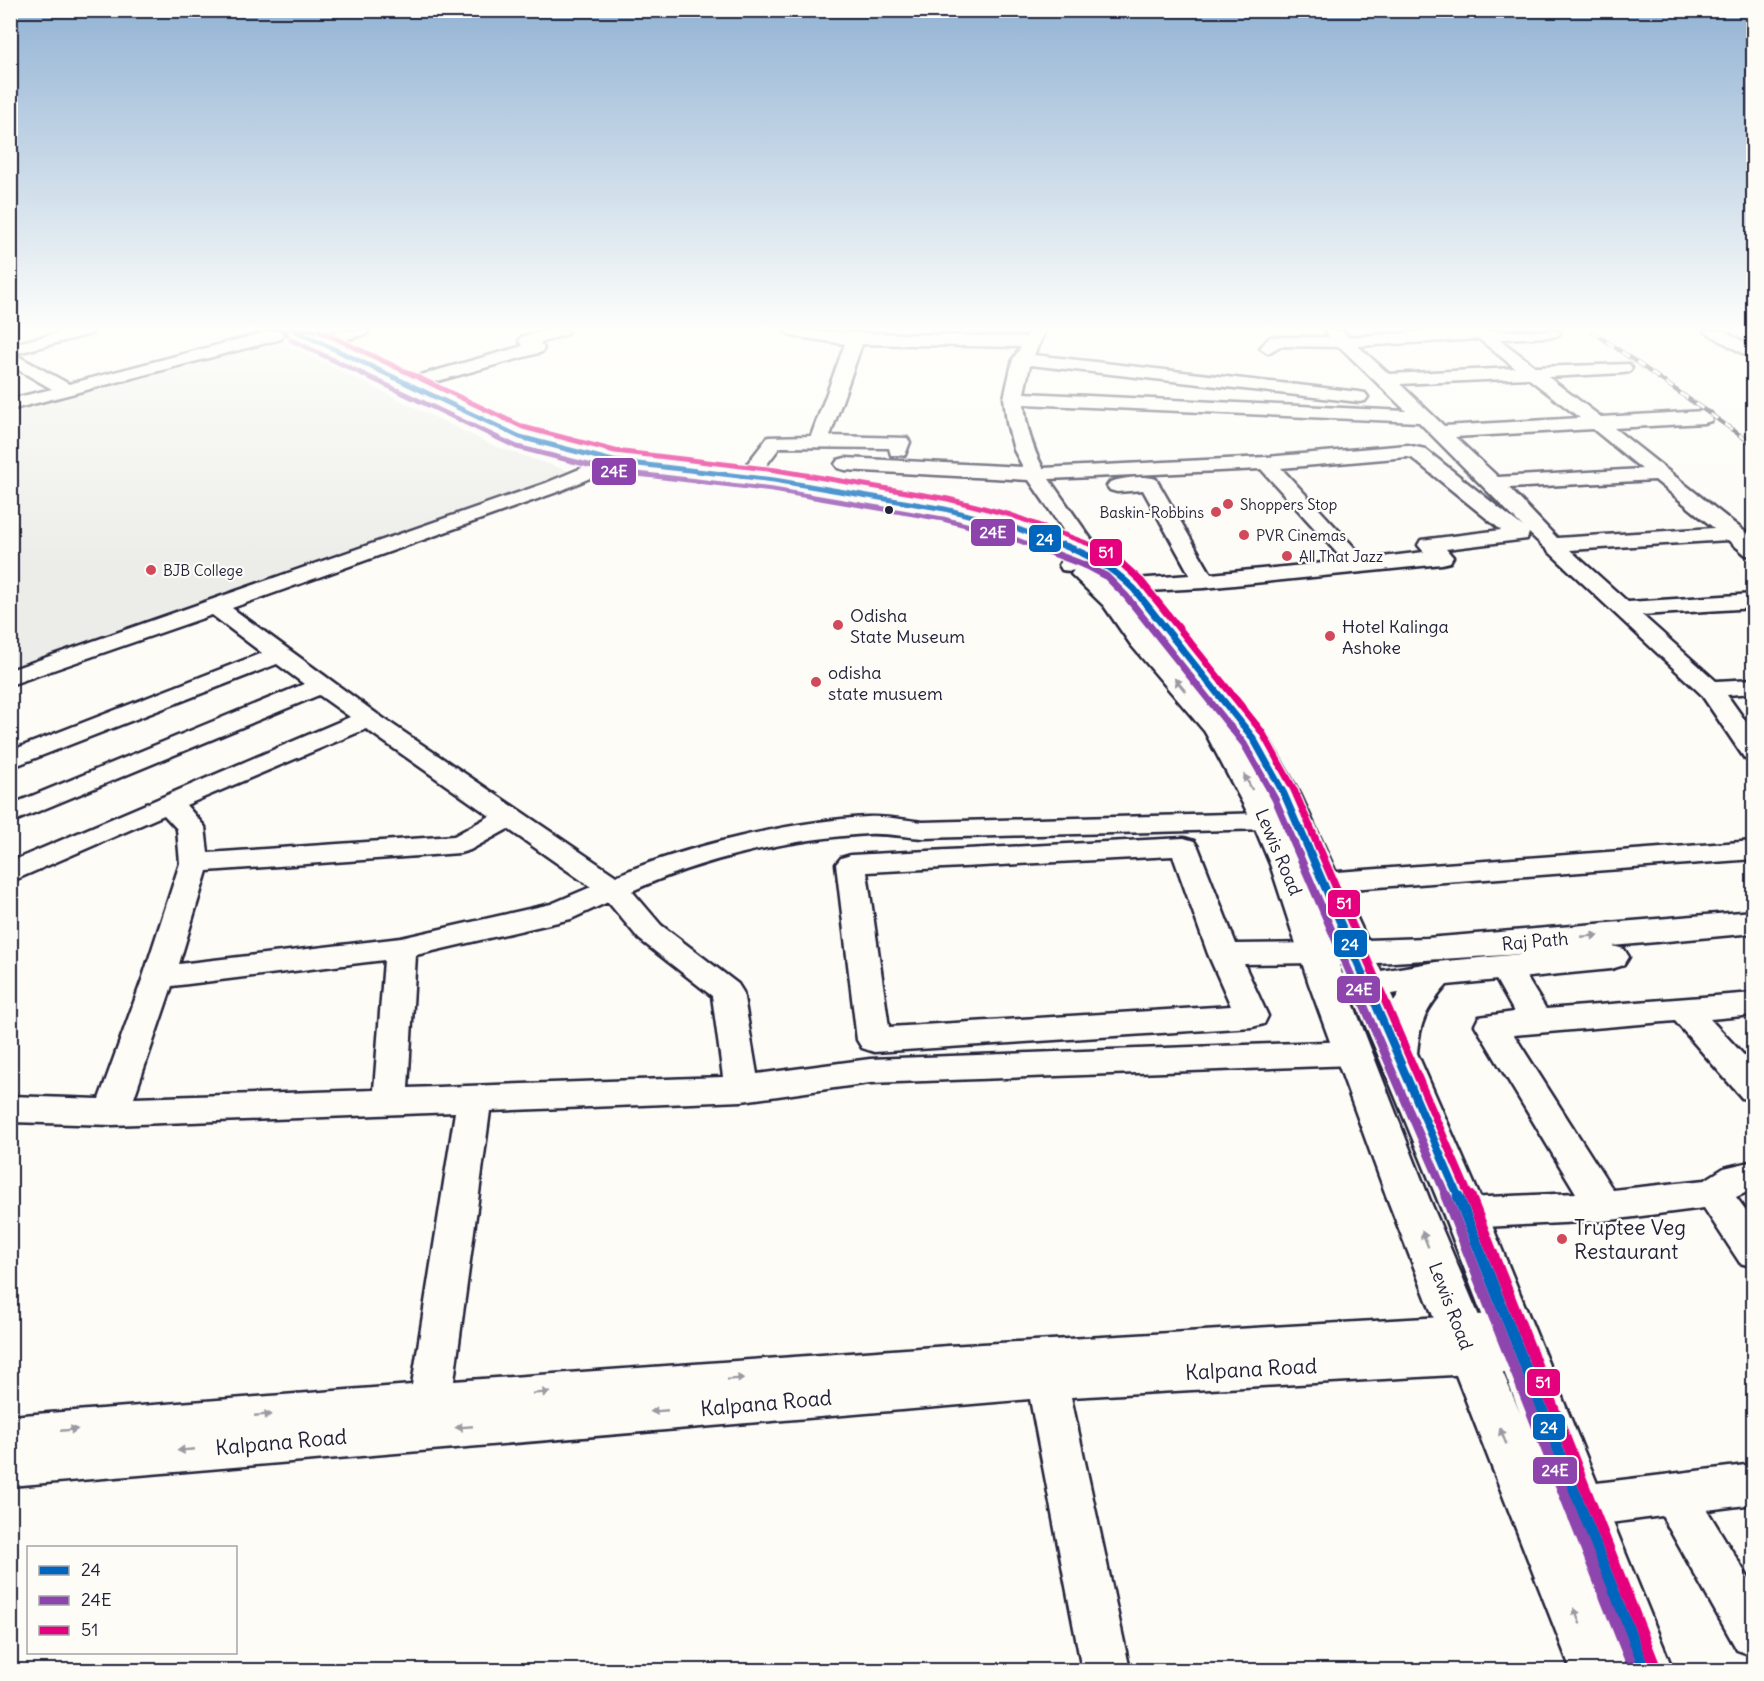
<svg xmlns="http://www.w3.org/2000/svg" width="1764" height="1681" font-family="Delius,sans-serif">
	<rect width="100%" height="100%" fill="#fdfcf7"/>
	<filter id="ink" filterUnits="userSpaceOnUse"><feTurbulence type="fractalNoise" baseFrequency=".0167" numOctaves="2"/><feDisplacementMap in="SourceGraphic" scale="12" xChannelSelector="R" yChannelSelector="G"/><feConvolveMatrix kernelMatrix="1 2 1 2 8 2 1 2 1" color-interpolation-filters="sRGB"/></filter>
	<g filter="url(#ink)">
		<path fill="#ecece9" d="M 275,339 L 492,445 L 572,472 L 11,669 L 11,410 Z"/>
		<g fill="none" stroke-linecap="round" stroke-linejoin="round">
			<g stroke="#22223b" stroke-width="5">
				<path id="minor" d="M 65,331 L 93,331 L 91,334 L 14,354 L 69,384 L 271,331 L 281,331 L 283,335 L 281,339 L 10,410 L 10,399 L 52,389 L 10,365 L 10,345 Z
					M 341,331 L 368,331 L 366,334 L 319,347 L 311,342 L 313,338 Z
					M 543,331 L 569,331 L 567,334 L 540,343 L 544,348 L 542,352 L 409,389 L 403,388 L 400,384 L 403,380 L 523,346 L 519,341 L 521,337 Z
					M 784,331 L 1026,337 L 1029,331 L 1045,331 L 1034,355 L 1359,392 L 1365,393 L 1368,397 L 1365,401 L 1359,402 L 1030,365 L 1024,393 L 1406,411 L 1340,347 L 1280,346 L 1268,353 L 1260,348 L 1270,337 L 1330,337 L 1325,331 L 1343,331 L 1348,337 L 1431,331 L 1561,331 L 1559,335 L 1553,337 L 1499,339 L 1536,367 L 1629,364 L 1632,368 L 1629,372 L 1623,373 L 1548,377 L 1601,417 L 1704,411 L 1711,413 L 1713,417 L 1711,421 L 1704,423 L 1614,428 L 1754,539 L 1754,556 L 1746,555 L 1728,540 L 1570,550 L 1628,602 L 1754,594 L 1754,608 L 1642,615 L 1716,681 L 1754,679 L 1754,693 L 1727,695 L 1754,733 L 1754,761 L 1745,759 L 1701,694 L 1529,533 L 1527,539 L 1519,540 L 1446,549 L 1453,557 L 1450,562 L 1442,564 L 1204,588 L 1129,592 L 1121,590 L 1118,585 L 1121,580 L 1190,575 L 1143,490 L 1117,492 L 1110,490 L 1107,486 L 1110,482 C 1124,478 1142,475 1156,479 L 1211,574 L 1344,561 L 1261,469 L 1049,479 L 1103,556 C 1096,567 1074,573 1062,570 L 1059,565 L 1062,560 L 1079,553 L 1029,480 L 845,470 L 838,468 L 835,464 L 838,460 L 845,458 L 1023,467 L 1014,450 L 1007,423 L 1004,398 L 1013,359 L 1021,347 L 862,344 L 830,436 L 907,438 L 910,442 L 905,455 L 891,455 L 889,448 L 780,447 L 754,481 L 740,481 L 737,477 L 768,437 L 811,436 L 845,344 L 792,336 ZM 1479,339 L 1515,368 L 1389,374 L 1358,346 ZM 1528,378 L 1580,418 L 1444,426 L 1400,384 ZM 1024,404 L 1419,422 L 1523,527 L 1425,449 L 1407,445 L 1266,457 L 1043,468 C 1032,447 1026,427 1024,404 ZM 1593,429 L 1642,469 L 1498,477 L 1455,437 ZM 1407,457 L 1412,458 L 1501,530 L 1421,540 L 1418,545 L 1424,552 L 1365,559 L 1281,468 ZM 1655,480 L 1714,528 L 1557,538 L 1509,488 Z
					M 1704,331 L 1724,331 L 1754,348 L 1754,360 Z
					M 613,455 L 620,457 L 623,461 L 620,465 L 560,491 L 232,608 L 377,714 L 616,876 C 685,846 793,821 868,817 C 886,816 905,820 923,822 L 1268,813 L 1278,815 L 1282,821 L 1278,827 L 1268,829 L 923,838 C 905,837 886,833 868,834 C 789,839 704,858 632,891 L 661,925 L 738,984 L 743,992 L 757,1074 L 870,1059 L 1353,1041 L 1365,1045 L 1370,1053 L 1365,1061 L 1353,1065 L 870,1083 L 742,1101 L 490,1111 L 454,1381 L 948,1346 L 1511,1313 L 1525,1318 L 1531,1330 L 1527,1338 L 1536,1342 L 1542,1354 L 1536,1366 L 1522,1371 L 1071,1397 L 1130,1670 L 1082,1670 L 1030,1399 L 10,1486 L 10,1416 L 412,1385 L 455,1112 L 112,1125 L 10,1122 L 10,1096 L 99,1099 L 143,977 L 180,863 L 177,829 L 164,815 L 10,882 L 10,862 L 350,717 L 319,695 L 10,823 L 10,805 L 304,684 L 277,664 L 10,768 L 10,751 L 262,653 L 212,615 L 10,685 L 10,670 L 546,483 ZM 366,729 L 490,816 L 454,836 L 208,853 L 205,827 L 186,805 ZM 508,829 L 591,887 L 551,904 L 401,938 L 179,964 L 207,871 L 460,853 L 470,850 ZM 608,902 L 639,939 L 712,996 L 723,1077 L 408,1088 L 416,955 L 571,919 ZM 384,960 L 374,1090 L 134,1098 L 172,986 Z
					M 1184,838 L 1194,841 L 1198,847 L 1236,944 L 1317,943 L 1328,946 L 1333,953 L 1328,960 L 1317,963 L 1244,964 L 1268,1016 L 1264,1024 L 1252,1027 L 874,1052 L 862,1048 L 857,1040 L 836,864 L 841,858 L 851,855 ZM 1173,856 L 1208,954 L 1231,1006 L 889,1027 L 867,872 Z
					M 1754,841 L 1754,859 L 1324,891 L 1314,888 L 1309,882 L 1314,876 L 1324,873 Z
					M 1505,957 L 1516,960 L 1546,1009 L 1754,993 L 1754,1015 L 1710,1019 L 1754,1066 L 1754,1101 L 1742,1098 L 1675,1021 L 1514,1035 L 1613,1190 L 1705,1180 L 1724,1168 L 1754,1161 L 1754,1189 L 1736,1197 L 1754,1221 L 1754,1267 L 1740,1263 L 1704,1208 L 1603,1221 L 1465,1228 L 1452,1223 L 1446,1213 L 1452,1203 L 1465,1198 L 1576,1193 L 1475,1025 L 1479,1017 L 1514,1012 L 1489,967 L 1494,960 Z
					M 1754,1464 L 1754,1504 L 1707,1510 L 1754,1587 L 1754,1656 L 1737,1650 L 1662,1516 L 1580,1527 L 1564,1521 L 1558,1506 L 1564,1491 L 1580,1485 Z"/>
			</g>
			<g stroke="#22223b" stroke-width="5">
				<path id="major" d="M 287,331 L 311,331 L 528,432 L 613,454 L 774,473 L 945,502 L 1016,520 L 1101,551 L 1121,563 L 1143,583 L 1268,738 L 1300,794 L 1367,940 L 1427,938 L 1754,911 L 1754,933 L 1613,946 L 1624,949 L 1629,957 L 1624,965 L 1611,969 L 1447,985 C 1426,1009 1420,1021 1417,1053 L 1487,1213 L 1673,1670 L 1571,1670 L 1387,1198 L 1309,984 L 1270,864 L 1252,821 L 1205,732 L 1131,645 L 1104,606 L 1071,574 L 1075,569 L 1084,566 L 1104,576 L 1122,594 L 1151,633 L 1195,684 L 1125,595 L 1103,573 L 1083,561 L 998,530 L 944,516 L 774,487 L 613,468 L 512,442 L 289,335 ZM 1522,954 L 1436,962 L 1381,971 L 1377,963 ZM 1339,965 L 1341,965 L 1345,973 L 1342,974 ZM 1399,993 L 1394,1001 L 1391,994 ZM 1351,998 L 1355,998 L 1443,1213 L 1520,1413 L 1429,1198 Z"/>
			</g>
			<use href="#minor" fill="#fdfcf7" fill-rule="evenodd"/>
			<use href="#major" fill="#fdfcf7" fill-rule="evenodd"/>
			<g stroke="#22223b" stroke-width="4.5">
				<path id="rail" d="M 1592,331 L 1754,445"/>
			</g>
			<use href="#rail" stroke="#fdfcf7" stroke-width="3" stroke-dasharray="9" stroke-linecap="butt"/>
			<g stroke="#fdfcf7" stroke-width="8">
				<path id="bus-1-far3" d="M 296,331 L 520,437 L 613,461 L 774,480 L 945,509 L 1007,525 L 1067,547"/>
			</g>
			<g stroke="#fdfcf7" stroke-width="10">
				<path id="bus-1-far2" d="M 1063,545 C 1094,557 1110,566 1134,589 L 1253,738 L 1284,794 L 1299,829"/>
			</g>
			<g stroke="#fdfcf7" stroke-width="13">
				<path id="bus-1-far1" d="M 1299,827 L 1459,1198"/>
			</g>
			<g stroke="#fdfcf7" stroke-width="16">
				<path id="bus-1" d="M 1458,1196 L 1645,1670"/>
			</g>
			<g stroke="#fdfcf7" stroke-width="8">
				<path id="bus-2-far3" d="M 291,340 L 517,447 L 612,471 L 773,490 L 943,519 L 1004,535 L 1036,547"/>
			</g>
			<g stroke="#fdfcf7" stroke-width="10">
				<path id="bus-2-far2" d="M 1032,545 L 1087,566 L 1106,576 L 1126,596 L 1244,744 L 1275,799 L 1288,829"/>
			</g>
			<g stroke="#fdfcf7" stroke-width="13">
				<path id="bus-2-far1" d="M 1287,827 L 1447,1198"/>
			</g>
			<g stroke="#fdfcf7" stroke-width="16">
				<path id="bus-2" d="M 1446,1196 L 1634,1670"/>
			</g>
			<g stroke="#fdfcf7" stroke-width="8">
				<path id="bus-3-far3" d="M 320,331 L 523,427 L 615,451 L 776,470 L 948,499 L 1011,515 L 1097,547"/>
			</g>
			<g stroke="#fdfcf7" stroke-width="10">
				<path id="bus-3-far2" d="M 1093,545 L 1118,560 L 1141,581 L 1262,732 L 1294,790 L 1311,829"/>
			</g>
			<g stroke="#fdfcf7" stroke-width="13">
				<path id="bus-3-far1" d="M 1310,827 L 1470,1198"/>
			</g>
			<g stroke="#fdfcf7" stroke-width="16">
				<path id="bus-3" d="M 1470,1196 L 1655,1666"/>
			</g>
			<use href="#bus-1-far3" stroke="#0065bd" stroke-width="5"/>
			<use href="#bus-1-far2" stroke="#0065bd" stroke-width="7"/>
			<use href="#bus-1-far1" stroke="#0065bd" stroke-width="8"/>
			<use href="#bus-1" stroke="#0065bd" stroke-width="11"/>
			<use href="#bus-2-far3" stroke="#8e44ad" stroke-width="5"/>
			<use href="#bus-2-far2" stroke="#8e44ad" stroke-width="7"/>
			<use href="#bus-2-far1" stroke="#8e44ad" stroke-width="8"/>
			<use href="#bus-2" stroke="#8e44ad" stroke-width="11"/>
			<use href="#bus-3-far3" stroke="#e5007d" stroke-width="5"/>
			<use href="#bus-3-far2" stroke="#e5007d" stroke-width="7"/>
			<use href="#bus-3-far1" stroke="#e5007d" stroke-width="8"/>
			<use href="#bus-3" stroke="#e5007d" stroke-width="11"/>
		</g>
		<defs><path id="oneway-solid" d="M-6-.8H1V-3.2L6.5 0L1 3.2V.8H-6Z" transform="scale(1.5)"/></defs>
		<g fill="#9a9aa2">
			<use href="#oneway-solid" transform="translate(1180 685) rotate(-130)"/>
			<use href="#oneway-solid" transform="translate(1248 782) rotate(-118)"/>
			<use href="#oneway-solid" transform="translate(1590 936) rotate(-5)"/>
			<use href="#oneway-solid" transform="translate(1425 1239) rotate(-112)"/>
			<use href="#oneway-solid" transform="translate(736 1379) rotate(-4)"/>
			<use href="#oneway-solid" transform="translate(541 1393) rotate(-4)"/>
			<use href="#oneway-solid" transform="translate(659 1411) rotate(175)"/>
			<use href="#oneway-solid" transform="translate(263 1415) rotate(-5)"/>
			<use href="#oneway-solid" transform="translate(464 1427) rotate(175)"/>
			<use href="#oneway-solid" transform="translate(69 1430) rotate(-5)"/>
			<use href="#oneway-solid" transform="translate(1503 1436) rotate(-112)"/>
			<use href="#oneway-solid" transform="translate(186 1450) rotate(175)"/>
			<use href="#oneway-solid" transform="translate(1577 1616) rotate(-112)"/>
		</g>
	</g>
	<linearGradient id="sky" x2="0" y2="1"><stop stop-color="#92b3d4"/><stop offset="0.58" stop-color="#fefefb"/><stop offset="1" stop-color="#fefefb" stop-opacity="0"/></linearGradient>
	<rect width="1764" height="566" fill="url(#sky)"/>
	<g fill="#d1495b" stroke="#fdfcf7" stroke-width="2">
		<circle cx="1228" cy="504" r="6"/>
		<circle cx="1216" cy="512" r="6"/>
		<circle cx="1244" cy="535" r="6"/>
		<circle cx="1287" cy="556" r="6"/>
		<circle cx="151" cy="570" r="6"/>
		<circle cx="838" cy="625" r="6"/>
		<circle cx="1330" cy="636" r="6"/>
		<circle cx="816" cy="682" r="6"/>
		<circle cx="1562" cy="1239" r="6"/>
	</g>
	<circle fill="#22223b" stroke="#fdfcf7" stroke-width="2" cx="889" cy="510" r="5"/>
	<g text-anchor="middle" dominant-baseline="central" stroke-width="4.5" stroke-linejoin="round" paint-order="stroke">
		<g font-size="15" fill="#22223b" stroke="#fdfcf7" text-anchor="start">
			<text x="1240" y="504">Shoppers Stop</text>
			<text x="1204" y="512" text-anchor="end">Baskin-Robbins</text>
			<text x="1256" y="535">PVR Cinemas</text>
			<text x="1299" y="556">All That Jazz</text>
			<text x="163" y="570">BJB College</text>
		</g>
		<g font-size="18" fill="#22223b" stroke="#fdfcf7" text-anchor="start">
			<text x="850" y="615">Odisha<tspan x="850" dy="21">State Museum</tspan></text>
			<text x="1342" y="626">Hotel Kalinga<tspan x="1342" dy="21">Ashoke</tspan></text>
			<text x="828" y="672">odisha<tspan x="828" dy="21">state musuem</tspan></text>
		</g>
		<g font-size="18" fill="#22223b" stroke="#fdfcf7">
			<text transform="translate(1279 852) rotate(67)">Lewis Road</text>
			<text transform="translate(1535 941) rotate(-5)">Raj Path</text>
			<text transform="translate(1451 1306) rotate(69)">Lewis Road</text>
		</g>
		<g font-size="21" fill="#22223b" stroke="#fdfcf7" text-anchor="start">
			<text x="1574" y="1227">Truptee Veg<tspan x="1574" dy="24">Restaurant</tspan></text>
		</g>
		<g font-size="21" fill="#22223b" stroke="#fdfcf7">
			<text transform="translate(1251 1369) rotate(-3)">Kalpana Road</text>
			<text transform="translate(766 1403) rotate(-5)">Kalpana Road</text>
			<text transform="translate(281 1442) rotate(-5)">Kalpana Road</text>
		</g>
	</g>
	<g stroke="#fdfcf7" stroke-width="2">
		<rect x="591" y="457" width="46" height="29" rx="6" fill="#8e44ad"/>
		<rect x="970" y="518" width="46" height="29" rx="6" fill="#8e44ad"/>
		<rect x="1028" y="524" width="34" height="29" rx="6" fill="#0065bd"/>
		<rect x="1089" y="538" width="34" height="29" rx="6" fill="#e5007d"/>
		<rect x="1327" y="889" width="34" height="29" rx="6" fill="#e5007d"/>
		<rect x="1333" y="929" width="35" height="29" rx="6" fill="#0065bd"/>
		<rect x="1336" y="975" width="45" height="29" rx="6" fill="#8e44ad"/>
		<rect x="1526" y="1368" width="35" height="29" rx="6" fill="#e5007d"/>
		<rect x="1532" y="1413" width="34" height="28" rx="6" fill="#0065bd"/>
		<rect x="1532" y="1456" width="46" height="29" rx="6" fill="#8e44ad"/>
	</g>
	<g font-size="16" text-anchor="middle" font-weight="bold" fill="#fff">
		<text x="614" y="477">24E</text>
		<text x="993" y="538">24E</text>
		<text x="1045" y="545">24</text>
		<text x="1106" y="558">51</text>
		<text x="1344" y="909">51</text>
		<text x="1350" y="950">24</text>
		<text x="1359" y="995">24E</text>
		<text x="1543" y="1388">51</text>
		<text x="1549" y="1433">24</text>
		<text x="1555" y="1476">24E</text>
	</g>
	<rect width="1764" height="1681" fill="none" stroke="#fdfcf7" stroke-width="36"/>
	<rect x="18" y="18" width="1728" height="1645" fill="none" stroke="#22223b" stroke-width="2" filter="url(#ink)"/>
	<rect x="27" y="1546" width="210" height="108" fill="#fdfcf7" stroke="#a5a5ac" stroke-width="1.5"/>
	<rect x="39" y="1566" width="30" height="9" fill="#0065bd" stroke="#a5a5ac" stroke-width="1.5"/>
	<text x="81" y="1576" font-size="18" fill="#22223b">24</text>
	<rect x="39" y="1596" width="30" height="9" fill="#8e44ad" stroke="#a5a5ac" stroke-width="1.5"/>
	<text x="81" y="1606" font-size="18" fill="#22223b">24E</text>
	<rect x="39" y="1626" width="30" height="9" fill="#e5007d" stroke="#a5a5ac" stroke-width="1.5"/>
	<text x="81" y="1636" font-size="18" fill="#22223b">51</text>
</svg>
